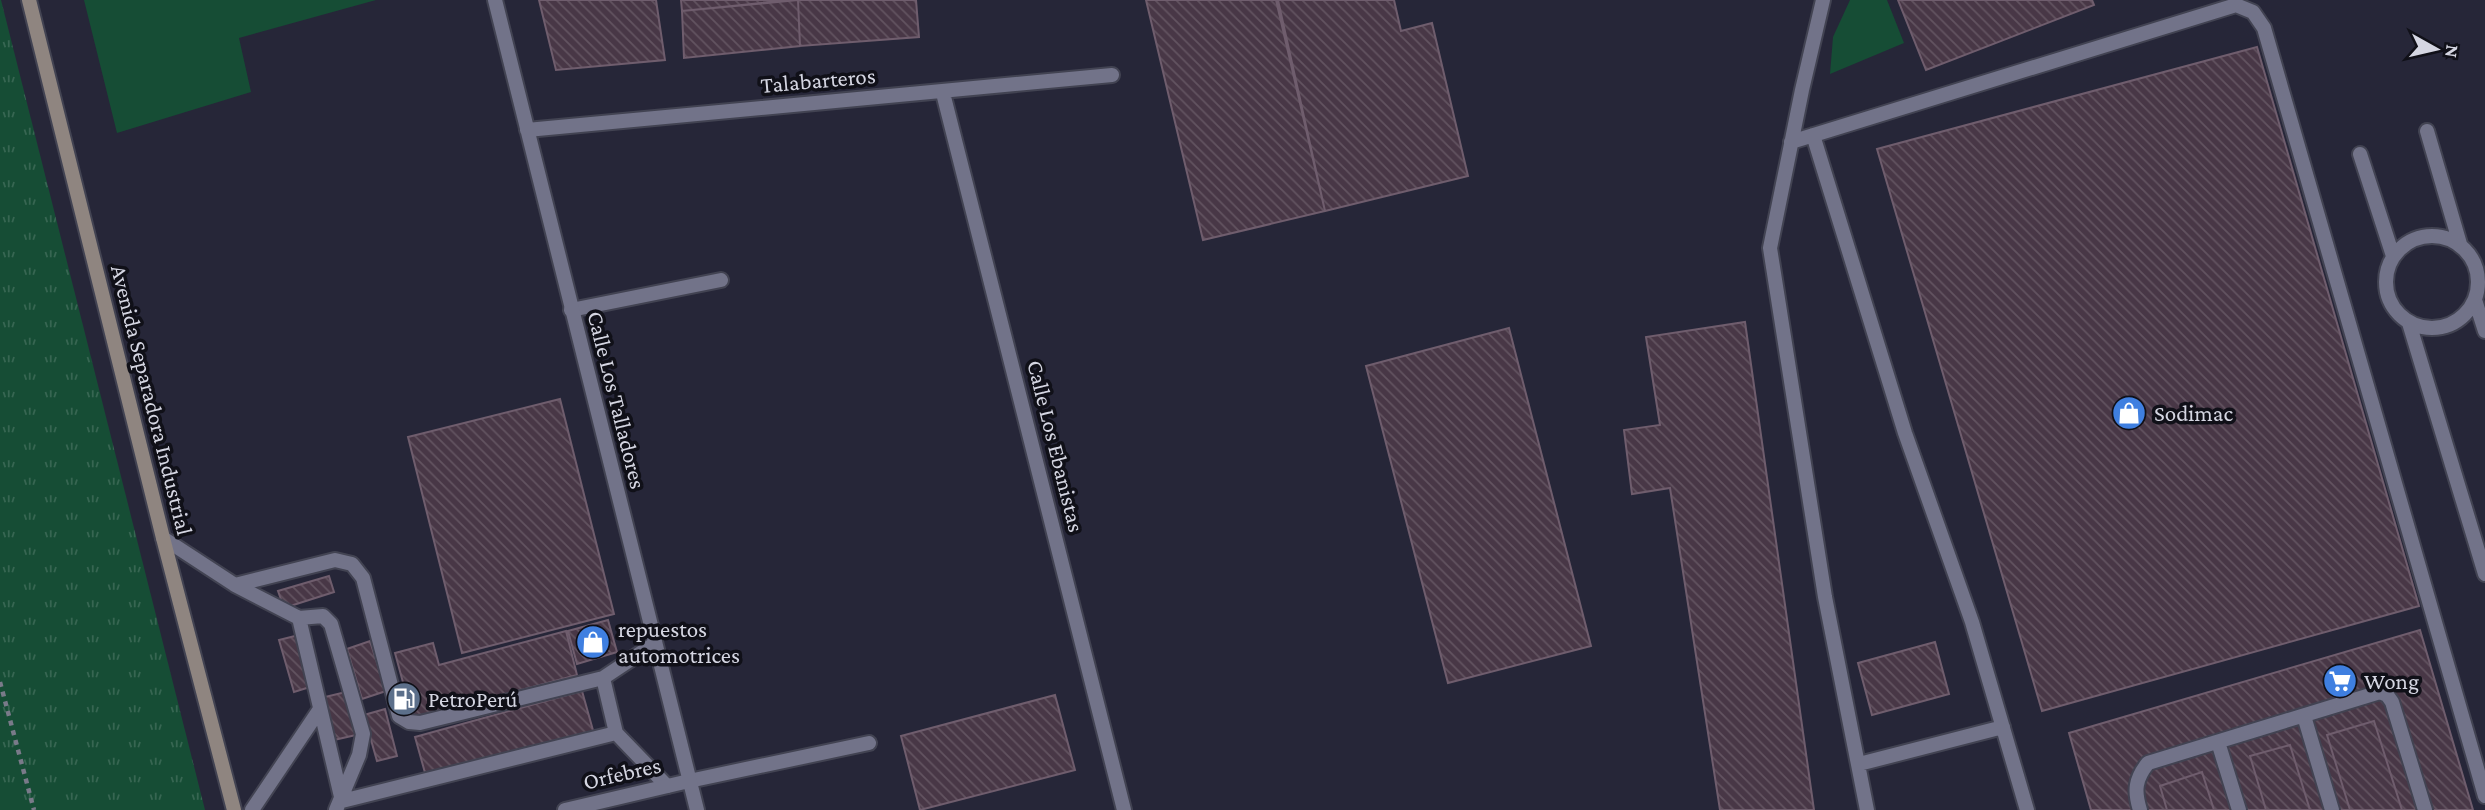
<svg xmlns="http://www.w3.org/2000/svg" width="2485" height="810" font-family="'Crimson Pro',serif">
	<defs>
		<pattern id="grass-tufts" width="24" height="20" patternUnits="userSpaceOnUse" patternTransform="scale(1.75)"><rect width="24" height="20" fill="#164d35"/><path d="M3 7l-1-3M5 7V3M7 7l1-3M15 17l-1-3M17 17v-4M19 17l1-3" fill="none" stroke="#376652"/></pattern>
		<pattern id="building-back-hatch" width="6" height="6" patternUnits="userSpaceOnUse" patternTransform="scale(1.75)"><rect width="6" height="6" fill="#483746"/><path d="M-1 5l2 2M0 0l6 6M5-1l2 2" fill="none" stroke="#625360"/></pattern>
	</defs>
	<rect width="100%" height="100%" fill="#262638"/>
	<path fill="url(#grass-tufts)" d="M 0,0 L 1,0 L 205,810 L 0,810 Z"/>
	<path fill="#164d35" d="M 84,0 L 376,0 L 239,38 L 251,92 L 117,133 Z
		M 1850,0 L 1887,0 L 1904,43 L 1830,74 L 1833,37 Z"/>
	<path fill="url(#building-back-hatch)" stroke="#6f5d6d" stroke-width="2" d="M 539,0 L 656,0 L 665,60 L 556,70 Z
		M 681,0 L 790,0 L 682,11 Z
		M 798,0 L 800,46 L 684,58 L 682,11 Z
		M 798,0 L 916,0 L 919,37 L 800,46 Z
		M 1146,0 L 1276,0 L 1325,211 L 1203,240 Z
		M 1278,0 L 1394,0 L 1401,31 L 1432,23 L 1468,176 L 1325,211 Z
		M 1898,0 L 2092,0 L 2094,5 L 1926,70 Z
		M 2257,47 L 2419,606 L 2042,711 L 1877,149 Z
		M 1745,322 L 1814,810 L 1720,810 L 1670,488 L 1632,494 L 1624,430 L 1660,425 L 1646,337 Z
		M 1509,328 L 1591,646 L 1448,683 L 1366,366 Z
		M 560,399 L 614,614 L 462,653 L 408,437 Z
		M 329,576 L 334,592 L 284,608 L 278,591 Z
		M 608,620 L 617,652 L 577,664 L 568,631 Z
		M 2420,630 L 2473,810 L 2091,810 L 2069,733 Z
		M 566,631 L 577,675 L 413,719 L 395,653 L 433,643 L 439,665 Z
		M 299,635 L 313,686 L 294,692 L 279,640 Z
		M 370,641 L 386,691 L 362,699 L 347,649 Z
		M 1935,642 L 1949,694 L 1872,715 L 1858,663 Z
		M 582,691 L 596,741 L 429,787 L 415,737 Z
		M 346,692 L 356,735 L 334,740 L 325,697 Z
		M 1055,695 L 1075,770 L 920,810 L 901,736 Z
		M 385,709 L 397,756 L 377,761 L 364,715 Z
		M 2374,721 L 2402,810 L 2350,810 L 2327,735 Z
		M 2290,745 L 2310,810 L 2266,810 L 2250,756 Z
		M 2202,772 L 2214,810 L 2167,810 L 2160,786 Z"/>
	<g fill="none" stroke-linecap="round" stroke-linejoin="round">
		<g stroke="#424352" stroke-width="18">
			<path id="lane" d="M 1823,0 L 1802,90 L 1770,248 L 1825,597 L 1867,810
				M 2427,131 L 2460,244
				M 1813,135 L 1905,433 L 1972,622 L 2027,810
				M 1791,142 L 2236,5 L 2253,12 L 2264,28 L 2485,796
				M 2360,154 L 2393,256
				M2386 282a46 46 0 1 1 92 0a46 46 0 1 1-92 0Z
				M 2475,300 L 2485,331
				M 571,310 L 721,280
				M 2409,323 L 2485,574
				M 163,538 L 235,585 L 335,560 L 352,564 L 363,578 L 399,716 L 409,722 L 420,723 L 603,678 L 654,644
				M 235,585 L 299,618 L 342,801 L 616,733 L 603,678
				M 299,618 L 323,616 L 331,624 L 363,734 L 359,755 L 336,810
				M 2304,716 L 2332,810
				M 616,733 L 667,786
				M 2218,742 L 2239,810
				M 1859,764 L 2003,727
				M 689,781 L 869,743
				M 252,810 L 320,709
				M 2140,810 C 2134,791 2135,779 2148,763 L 2380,692 L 2387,695 L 2392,702 L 2425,810"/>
		</g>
		<g stroke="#424352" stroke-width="18">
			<path id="street" d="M 495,0 L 697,810
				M 943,93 L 1124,810
				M 527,130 L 1112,75
				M 565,810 L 689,781"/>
		</g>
		<g stroke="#424352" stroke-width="18">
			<path id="secondary" d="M 29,0 L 163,538 L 234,810"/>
		</g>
		<path stroke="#797a89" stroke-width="4.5" stroke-dasharray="5 5" stroke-linecap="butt" d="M 0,682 L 34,810"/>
		<use href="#lane" stroke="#727389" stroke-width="14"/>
		<use href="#street" stroke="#727389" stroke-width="14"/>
		<use href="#secondary" stroke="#8f8580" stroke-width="14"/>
	</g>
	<defs>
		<g id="shop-disc" transform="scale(1.75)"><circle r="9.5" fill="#3f7fe0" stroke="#101018"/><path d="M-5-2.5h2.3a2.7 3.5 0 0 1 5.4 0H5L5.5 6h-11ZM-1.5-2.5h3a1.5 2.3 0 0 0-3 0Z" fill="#fff"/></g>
		<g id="supermarket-disc" transform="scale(1.75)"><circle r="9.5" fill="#3f7fe0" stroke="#101018"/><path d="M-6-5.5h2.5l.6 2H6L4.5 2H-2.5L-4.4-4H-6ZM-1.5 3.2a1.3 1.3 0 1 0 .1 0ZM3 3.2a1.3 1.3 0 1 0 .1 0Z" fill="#fff"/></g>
		<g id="fuel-disc" transform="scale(1.75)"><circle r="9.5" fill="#5c6f8a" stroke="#101018"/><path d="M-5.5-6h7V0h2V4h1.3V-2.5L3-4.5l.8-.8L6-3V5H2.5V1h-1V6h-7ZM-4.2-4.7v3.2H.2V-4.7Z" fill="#fff"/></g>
	</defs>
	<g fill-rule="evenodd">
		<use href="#shop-disc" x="2129" y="413"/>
		<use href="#shop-disc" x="593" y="642"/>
		<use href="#supermarket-disc" x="2340" y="681"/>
		<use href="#fuel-disc" x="404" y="699"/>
	</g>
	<g text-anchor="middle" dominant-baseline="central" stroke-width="7" stroke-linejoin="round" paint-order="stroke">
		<g font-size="23" fill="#d5d6e2" stroke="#101018">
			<text transform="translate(818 80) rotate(-5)">Talabarteros</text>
			<text transform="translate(152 400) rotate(76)">Avenida Separadora Industrial</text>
			<text transform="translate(617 400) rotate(76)">Calle Los Talladores</text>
			<text transform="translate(1056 446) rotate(76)">Calle Los Ebanistas</text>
			<text transform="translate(622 773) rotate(-13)">Orfebres</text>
		</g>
		<g font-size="23" fill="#d5d6e2" stroke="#101018" text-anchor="start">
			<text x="2154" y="413">Sodimac</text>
			<text x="618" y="629">repuestos<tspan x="618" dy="26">automotrices</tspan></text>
			<text x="2364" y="681">Wong</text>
			<text x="428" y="699">PetroPerú</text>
		</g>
	</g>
	<g transform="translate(2436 49) rotate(98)" stroke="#101018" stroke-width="5" paint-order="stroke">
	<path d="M0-5L12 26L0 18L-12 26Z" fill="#d5d6e2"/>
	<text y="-10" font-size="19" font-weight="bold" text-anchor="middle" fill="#d5d6e2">N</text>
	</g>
</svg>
